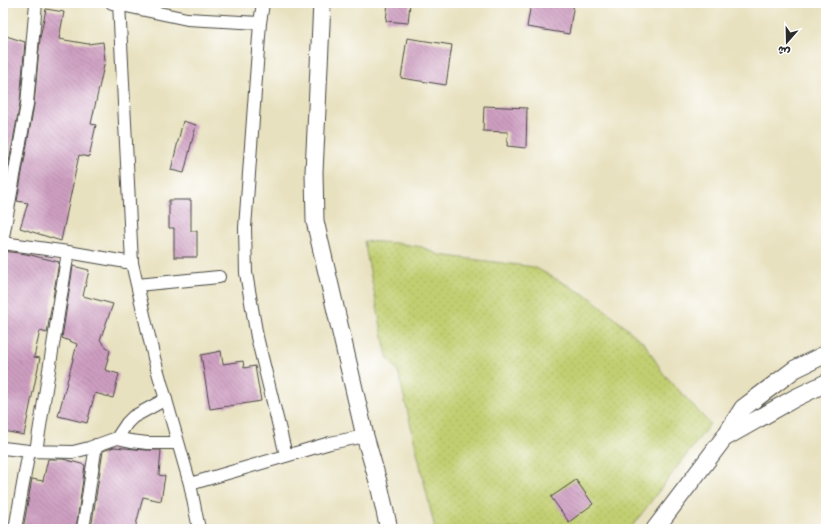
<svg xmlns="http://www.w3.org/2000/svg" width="829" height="532" font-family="'Patrick Hand','Playpen Sans Arabic',sans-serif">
	<defs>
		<pattern id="grass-dots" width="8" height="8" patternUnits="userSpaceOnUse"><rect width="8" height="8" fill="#c2cf71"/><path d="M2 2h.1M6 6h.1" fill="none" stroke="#a7b262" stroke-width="1.8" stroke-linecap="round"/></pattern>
		<pattern id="building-back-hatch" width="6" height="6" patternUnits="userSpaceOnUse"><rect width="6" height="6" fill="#ce9ec1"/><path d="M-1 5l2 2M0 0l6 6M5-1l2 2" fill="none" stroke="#a7819d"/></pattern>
	</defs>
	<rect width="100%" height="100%" fill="#fff"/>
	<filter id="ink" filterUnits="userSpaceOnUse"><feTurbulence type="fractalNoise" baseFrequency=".025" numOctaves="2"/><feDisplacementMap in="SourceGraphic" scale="8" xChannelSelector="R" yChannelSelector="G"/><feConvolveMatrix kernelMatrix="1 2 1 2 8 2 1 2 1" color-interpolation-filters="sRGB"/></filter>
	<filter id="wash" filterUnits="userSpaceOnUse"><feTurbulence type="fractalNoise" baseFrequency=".012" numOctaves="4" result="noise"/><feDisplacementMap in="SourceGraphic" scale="16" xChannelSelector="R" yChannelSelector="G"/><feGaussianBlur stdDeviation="0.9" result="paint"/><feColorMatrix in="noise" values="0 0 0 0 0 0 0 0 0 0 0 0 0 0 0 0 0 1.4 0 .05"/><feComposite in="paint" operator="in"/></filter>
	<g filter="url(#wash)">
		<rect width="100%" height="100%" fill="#e8e1bf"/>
		<path fill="url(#grass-dots)" stroke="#767d4e" d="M 364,241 L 396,243 L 422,247 L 439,255 L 534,267 L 591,298 L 645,344 L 663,373 L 710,424 L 630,529 L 435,529 L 398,371 L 387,357 Z"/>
		<g id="blocks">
			<path fill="url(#building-back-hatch)" d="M 388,3 L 410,3 L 408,23 L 386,21 Z
				M 531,3 L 574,3 L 569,34 L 527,27 Z
				M 46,9 L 64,12 L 59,39 L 88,44 L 103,42 L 105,61 L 91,124 L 96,125 L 89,157 L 79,155 L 61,241 L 20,228 L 28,203 L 17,201 L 34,105 L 40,38 Z
				M 3,35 L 25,42 L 20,103 L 3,195 Z
				M 407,38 L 452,45 L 446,85 L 401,78 Z
				M 484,106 L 527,108 L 526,148 L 507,146 L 508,132 L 483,131 Z
				M 183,121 L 196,125 L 184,173 L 171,170 Z
				M 169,200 L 191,200 L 191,231 L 197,231 L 197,257 L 174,257 L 174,228 L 169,228 Z
				M 3,251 L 26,254 L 59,262 L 47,333 L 40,331 L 34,357 L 40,358 L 24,435 L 3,431 Z
				M 73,266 L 89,270 L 83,296 L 113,304 L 100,340 L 110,351 L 105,370 L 119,374 L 113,398 L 95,393 L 87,423 L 58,416 L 77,344 L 62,338 Z
				M 221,351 L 223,364 L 243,361 L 244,368 L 255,366 L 261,401 L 210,409 L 201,355 Z
				M 114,447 L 146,450 L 161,450 L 159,475 L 165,476 L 161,501 L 143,497 L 135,529 L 91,529 L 103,451 Z
				M 48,459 L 63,459 L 85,465 L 76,529 L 23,529 L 32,479 L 43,481 Z
				M 576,480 L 593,504 L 569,522 L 551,497 Z"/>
		</g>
	</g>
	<g filter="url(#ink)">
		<use href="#blocks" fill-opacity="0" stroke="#474641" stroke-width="1"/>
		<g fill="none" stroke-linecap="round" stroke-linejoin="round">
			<g stroke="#474641" stroke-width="14">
				<path id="street" d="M 112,3 L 187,19 L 260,23
					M 119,3 L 132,263 L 154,358 L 190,484
					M 263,3 L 260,23 L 245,228 L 246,273 L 257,337 L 286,455
					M 3,237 L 27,104 L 36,3
					M 3,243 L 68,252 L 132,263
					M 137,285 L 219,277
					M 117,438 L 127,423 L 133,417 L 166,399
					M 3,448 L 29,451 L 73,452 L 89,448 L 117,438 L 131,441 L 147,443 L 178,443
					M 36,451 L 68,252
					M 15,529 L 29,451
					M 83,529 L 96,445
					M 199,529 L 190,484 L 330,443 L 365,436"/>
			</g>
			<g stroke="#474641" stroke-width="19">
				<path id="secondary" d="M 322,3 L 314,172 L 315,221 L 365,436 L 379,485 L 389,529
					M 726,437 L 795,398 L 826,383
					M 655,529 L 724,438 L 743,408 L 795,369 L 826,354"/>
			</g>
			<use href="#street" stroke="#fff" stroke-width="12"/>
			<use href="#secondary" stroke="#fff" stroke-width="17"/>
		</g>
	</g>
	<rect width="829" height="532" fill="none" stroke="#fff" stroke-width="16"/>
	<g transform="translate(787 42) rotate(200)" stroke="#ffffff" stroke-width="3" paint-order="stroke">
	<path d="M0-3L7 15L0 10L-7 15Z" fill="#2b2b2b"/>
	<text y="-6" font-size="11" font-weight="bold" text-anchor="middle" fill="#2b2b2b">ش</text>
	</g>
</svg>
